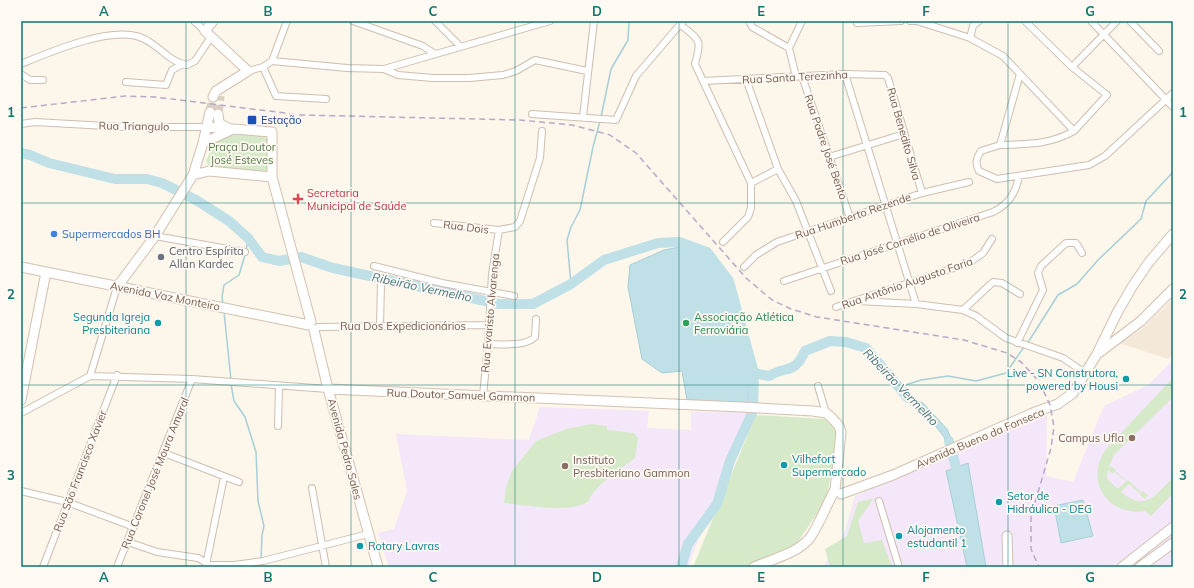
<svg xmlns="http://www.w3.org/2000/svg" width="1194" height="588" font-family="Mulish,sans-serif">
	<rect width="100%" height="100%" fill="#fcf6eb"/>
	<path fill="#f4e8d9" d="M 1173,299 L 1173,353 L 1168,359 L 1119,343 L 1141,330 Z"/>
	<path fill="#f3e7f9" d="M 1173,360 L 1173,567 L 823,567 L 844,534 L 855,496 L 1047,412 L 1046,476 L 1073,482 L 1104,406 L 1148,385 Z
		M 540,407 L 649,411 L 647,428 L 691,430 L 691,412 L 747,412 L 688,567 L 389,567 L 378,533 L 394,529 L 407,491 L 396,434 L 529,440 Z"/>
	<path fill="#d6eac9" fill-rule="evenodd" d="M 224,134 L 260,135 L 267,138 L 267,173 L 212,170 L 206,162 L 214,140 Z
		M 1171,380 L 1173,397 L 1114,455 L 1108,469 L 1111,466 L 1116,470 L 1115,471 L 1127,481 L 1128,480 L 1142,493 L 1143,491 L 1148,495 L 1145,499 L 1140,495 L 1141,494 L 1129,484 L 1121,492 C 1145,512 1155,496 1173,477 L 1173,493 L 1151,516 L 1145,511 C 1107,517 1083,479 1107,448 ZM 1108,470 L 1113,474 L 1114,472 L 1126,481 L 1118,489 L 1107,479 Z
		M 756,415 L 825,419 L 837,432 L 827,499 L 795,546 L 743,567 L 693,567 Z
		M 591,424 L 607,426 L 607,430 L 634,433 L 638,438 L 635,458 C 625,466 591,488 589,501 C 572,514 525,505 504,503 L 506,487 L 512,471 L 536,441 L 566,429 Z
		M 874,498 L 858,521 L 864,543 L 882,540 L 892,567 L 830,567 L 825,549 L 847,536 L 858,502 Z"/>
	<path fill="#bfe0e6" stroke="#a6cfd7" d="M 685,246 L 706,254 L 724,278 L 751,369 L 748,403 L 687,400 L 682,371 L 662,373 L 642,359 L 628,287 L 630,265 L 664,250 Z
		M 903,388 L 913,399 L 923,403 L 947,429 L 954,445 L 948,448 L 944,437 L 925,413 L 910,405 L 897,389 Z
		M 968,463 L 986,567 L 967,567 L 946,471 Z
		M 1083,500 L 1093,536 L 1061,543 L 1054,506 Z"/>
	<g fill="none" stroke-linecap="round" stroke-linejoin="round">
		<path stroke="#a6cfd7" stroke-width="1.5" d="M 601,117 L 611,69 L 628,40 L 629,21
			M 246,251 L 248,238
			M 571,284 L 567,240 L 571,227 L 580,210 L 593,147 L 600,121
			M 223,304 L 222,297 L 224,285 L 239,275 L 245,255
			M 224,312 L 231,380
			M 1027,344 L 1058,295 L 1077,284 L 1098,260 L 1141,219 L 1146,201 L 1173,172
			M 231,384 L 234,401 L 245,417 L 256,452 L 258,501 L 264,526 L 262,535 L 261,559
			M 899,387 L 921,380 L 948,376 L 976,381 L 1006,373 L 1024,347"/>
		<path stroke="#bfe0e6" stroke-width="10" d="M 21,153 L 30,155 L 49,163 L 115,179 L 147,179 L 162,183 L 196,200 L 229,221 L 248,238 L 262,257 L 279,261 L 301,257 L 333,268 L 499,304 L 533,304 L 571,284 L 604,260 L 658,243 L 679,242 L 707,252 L 729,281 L 754,373 L 769,376 C 787,365 794,375 805,351 L 830,341 L 846,342 L 866,348 L 908,398
			M 949,441 L 959,479
			M 681,567 L 688,544 L 717,504 L 730,461 L 753,411 L 754,373"/>
		<path stroke="#dbd0c4" stroke-width="9" stroke-dasharray="9 4.5" stroke-linecap="butt" d="M 210,112 L 213,97
			M 218,114 L 220,96"/>
		<g stroke="#cebeb0" stroke-width="8">
			<path id="street" d="M 194,21 L 205,31
				M 353,21 L 423,46 L 435,54
				M 435,21 L 461,47
				M 749,21 L 752,27 L 789,48
				M 858,21 L 857,23 L 901,21
				M 910,21 L 917,21 L 970,38 L 973,26 L 979,21
				M 1025,21 L 1072,67 L 1117,21
				M 1091,21 L 1173,107
				M 1130,21 L 1159,51
				M 681,25 C 700,41 702,39 695,64 L 751,183 L 751,208 L 748,217 L 723,242
				M 970,38 L 1003,56 L 1074,131 L 1107,95 L 1072,67
				M 272,61 L 347,68 L 384,69 L 398,75 L 433,78 L 469,78 L 503,75 L 516,71 L 535,60 L 587,71
				M 21,64 C 50,52 112,25 142,38 C 158,44 170,63 187,65 L 195,61 L 211,37
				M 263,67 L 276,96 L 326,99
				M 384,69 L 550,21
				M 248,71 L 263,67 L 272,61 L 287,21
				M 21,74 L 30,80 L 43,80
				M 845,74 L 916,304
				M 1020,74 L 1000,145 L 981,151 C 976,159 975,163 979,171 L 997,179 L 1089,165 L 1105,156 L 1173,93
				M 802,76 L 850,218
				M 796,77 L 789,48 L 802,21
				M 746,79 L 778,169 L 796,201 L 831,291
				M 703,81 L 845,74 L 885,75 L 888,78 L 922,193
				M 126,82 L 166,85 L 172,70 L 183,64
				M 532,114 L 616,120 L 636,76 L 683,21
				M 583,117 L 594,21
				M 21,124 L 35,122 L 124,127 L 207,127
				M 1000,145 C 1027,144 1049,145 1074,131
				M 829,157 L 904,134
				M 751,183 L 778,169
				M 434,223 L 499,230 L 515,227 L 520,221 L 540,158 L 542,131
				M 155,236 L 245,252
				M 374,266 L 442,283 L 514,296
				M 744,267 L 756,255 L 777,242 L 922,193 L 969,182
				M 784,281 L 993,212 C 1009,204 1015,194 1019,177
				M 857,301 L 916,304 L 963,310 L 976,316 L 1006,338 L 1063,358 L 1085,373
				M 836,307 L 969,263 L 983,253 L 992,239
				M 963,310 L 993,282 L 1002,283 L 1020,294
				M 380,326 L 381,283
				M 318,327 L 489,325
				M 1017,343 L 1043,290 L 1038,273 L 1041,266 L 1066,243 L 1076,243 L 1082,253
				M 488,344 C 501,344 525,347 535,337 L 536,319
				M 90,376 L 117,287
				M 818,386 L 826,413
				M 483,396 L 488,344 L 492,274 L 499,230
				M 21,413 L 90,376 L 192,379 L 328,389
				M 278,426 L 279,386
				M 164,453 L 239,482
				M 312,488 L 326,567
				M 21,491 L 67,502 L 134,527
				M 879,501 L 899,567
				M 128,542 L 157,552 L 198,558 L 210,565 L 234,565 L 263,561 L 368,534
				M 206,565 L 224,477
				M 43,567 L 117,375
				M 117,567 L 192,379"/>
		</g>
		<g stroke="#d4c0b0" stroke-width="11">
			<path id="secondary" d="M 213,97 L 216,91 L 248,71 L 205,31 L 213,21
				M 218,114 L 219,123 L 228,128
				M 207,127 L 272,132 L 272,177 L 311,322
				M 203,143 L 231,130
				M 193,175 L 209,171 L 272,177
				M 21,267 L 309,325
				M 117,287 L 155,236 L 193,175 L 203,143 L 210,112
				M 314,330 L 328,389 L 378,567
				M 1100,352 L 1141,321 L 1173,289
				M 328,389 L 741,407 L 813,411 L 826,413 L 831,417 L 839,426 L 841,432 L 835,490 C 832,493 817,530 809,539 C 796,554 772,559 754,567
				M 21,400 L 46,272
				M 841,494 L 893,475 L 1035,412 L 1058,404 L 1073,393 L 1097,354 L 1117,313 L 1132,287 L 1149,262 L 1173,234
				M 1007,536 L 1008,567
				M 1122,567 L 1173,527
				M 1140,567 L 1173,543"/>
		</g>
		<use href="#street" stroke="#fff" stroke-width="6"/>
		<use href="#secondary" stroke="#fff" stroke-width="9"/>
		<path stroke="#b9a8c7" stroke-width="1.5" stroke-dasharray="6 4" stroke-linecap="butt" d="M 21,108 L 125,96 L 155,97 L 301,115 L 520,120 L 572,125 L 610,135 L 636,153 L 746,278 L 772,300 L 791,309 L 817,317 L 964,340 L 1007,353 L 1021,362 L 1035,377 L 1043,390 L 1050,405 L 1054,427 L 1051,448 L 1031,516 L 1031,549 L 1039,567"/>
	</g>
	<path fill="none" stroke="#0f766e" stroke-width="1" stroke-opacity="0.55" d="M 186,21 L 186,567M 351,21 L 351,567M 515,21 L 515,567M 679,21 L 679,567M 843,21 L 843,567M 1008,21 L 1008,567M 21,203 L 1173,203M 21,385 L 1173,385"/>
	<rect fill="#1a4fb4" stroke="#fef9f2" stroke-width="1.5" x="247" y="115" width="10" height="10" rx="2"/>
	<path fill="#e0444e" stroke="#fef9f2" stroke-width="1.5" d="M296 193h4v4h4v4h-4v4h-4v-4h-4v-4h4z"/>
	<circle fill="#3f7fe0" stroke="#fef9f2" stroke-width="1.5" cx="54" cy="234" r="4"/>
	<circle fill="#6b7280" stroke="#fef9f2" stroke-width="1.5" cx="161" cy="257" r="4"/>
	<g fill="#0f9aa8" stroke="#fef9f2" stroke-width="1.5">
		<circle cx="158" cy="323" r="4"/>
		<circle cx="1126" cy="379" r="4"/>
		<circle cx="784" cy="465" r="4"/>
		<circle cx="999" cy="502" r="4"/>
		<circle cx="899" cy="536" r="4"/>
		<circle cx="360" cy="546" r="4"/>
	</g>
	<circle fill="#2e9e5b" stroke="#fef9f2" stroke-width="1.5" cx="686" cy="323" r="4"/>
	<g fill="#8d6e63" stroke="#fef9f2" stroke-width="1.5">
		<circle cx="1132" cy="438" r="4"/>
		<circle cx="565" cy="466" r="4"/>
	</g>
	<g text-anchor="middle" dominant-baseline="central" stroke-width="3.5" stroke-linejoin="round" paint-order="stroke">
		<g font-size="11" fill="#775d4e" stroke="#fef9f2">
			<text transform="translate(795 77) rotate(-3)">Rua Santa Terezinha</text>
			<text transform="translate(134 126) rotate(1)">Rua Triangulo</text>
			<text transform="translate(904 134) rotate(74)">Rua Benedito Silva</text>
			<text transform="translate(826 147) rotate(71)">Rua Padre José Bento</text>
			<text transform="translate(853 216) rotate(-19)">Rua Humberto Rezende</text>
			<text transform="translate(466 227) rotate(7)">Rua Dois</text>
			<text transform="translate(910 239) rotate(-18)">Rua José Cornélio de Oliveira</text>
			<text transform="translate(907 283) rotate(-19)">Rua Antônio Augusto Faria</text>
			<text transform="translate(165 296) rotate(11)">Avenida Vaz Monteiro</text>
			<text transform="translate(490 313) rotate(-85)">Rua Evaristo Alvarenga</text>
			<text x="403" y="326">Rua Dos Expedicionários</text>
			<text transform="translate(461 395) rotate(2)">Rua Doutor Samuel Gammon</text>
			<text transform="translate(980 438) rotate(-23)">Avenida Bueno da Fonseca</text>
			<text transform="translate(345 449) rotate(75)">Avenida Pedro Sales</text>
			<text transform="translate(80 471) rotate(-69)">Rua São Francisco Xavier</text>
			<text transform="translate(155 473) rotate(-68)">Rua Coronel José Moura Amaral</text>
		</g>
		<g font-size="11" fill="#164399" stroke="#fef9f2" text-anchor="start">
			<text x="261" y="120">Estação</text>
		</g>
		<g font-size="11" fill="#557c46" stroke="#fef9f2">
			<text x="242" y="147">Praça Doutor<tspan x="242" dy="13">José Esteves</tspan></text>
		</g>
		<g font-size="11" fill="#be3a42" stroke="#fef9f2" text-anchor="start">
			<text x="307" y="193">Secretaria<tspan x="307" dy="13">Municipal de Saúde</tspan></text>
		</g>
		<g font-size="11" fill="#366cbe" stroke="#fef9f2" text-anchor="start">
			<text x="62" y="234">Supermercados BH</text>
		</g>
		<g font-size="11" fill="#5b616d" stroke="#fef9f2" text-anchor="start">
			<text x="169" y="251">Centro Espírita<tspan x="169" dy="13">Allan Kardec</tspan></text>
		</g>
		<g font-size="11" fill="#0d838f" stroke="#fef9f2" text-anchor="start">
			<text x="150" y="317" text-anchor="end">Segunda Igreja<tspan x="150" dy="13">Presbiteriana</tspan></text>
			<text x="1118" y="373" text-anchor="end">Live - SN Construtora,<tspan x="1118" dy="13">powered by Housi</tspan></text>
			<text x="792" y="459">Vilhefort<tspan x="792" dy="13">Supermercado</tspan></text>
			<text x="1007" y="496">Setor de<tspan x="1007" dy="13">Hidráulica - DEG</tspan></text>
			<text x="907" y="530">Alojamento<tspan x="907" dy="13">estudantil 1</tspan></text>
			<text x="368" y="546">Rotary Lavras</text>
		</g>
		<g font-size="11" fill="#27864d" stroke="#fef9f2" text-anchor="start">
			<text x="694" y="317">Associação Atlética<tspan x="694" dy="13">Ferroviária</tspan></text>
		</g>
		<g font-size="11" fill="#785e54" stroke="#fef9f2" text-anchor="end">
			<text x="1124" y="438">Campus Ufla</text>
			<text x="573" y="460" text-anchor="start">Instituto<tspan x="573" dy="13">Presbiteriano Gammon</tspan></text>
		</g>
		<g font-size="12" font-style="italic" fill="#457782" stroke="#fef9f2">
			<text transform="translate(422 287) rotate(12)">Ribeirão Vermelho</text>
			<text transform="translate(901 387) rotate(46)">Ribeirão Vermelho</text>
		</g>
	</g>
	<rect width="1194" height="588" fill="none" stroke="#fef9f2" stroke-width="44"/>
	<rect x="22" y="22" width="1150" height="544" fill="none" stroke="#0f766e" stroke-width="1.5"/>
	<g font-size="13" text-anchor="middle" font-weight="bold" fill="#0f766e">
		<text x="104" y="16">A</text>
		<text x="268" y="16">B</text>
		<text x="433" y="16">C</text>
		<text x="597" y="16">D</text>
		<text x="761" y="16">E</text>
		<text x="926" y="16">F</text>
		<text x="1090" y="16">G</text>
		<text x="11" y="117">1</text>
		<text x="1183" y="117">1</text>
		<text x="11" y="299">2</text>
		<text x="1183" y="299">2</text>
		<text x="11" y="480">3</text>
		<text x="1183" y="480">3</text>
		<text x="104" y="582">A</text>
		<text x="268" y="582">B</text>
		<text x="433" y="582">C</text>
		<text x="597" y="582">D</text>
		<text x="761" y="582">E</text>
		<text x="926" y="582">F</text>
		<text x="1090" y="582">G</text>
	</g>
</svg>
